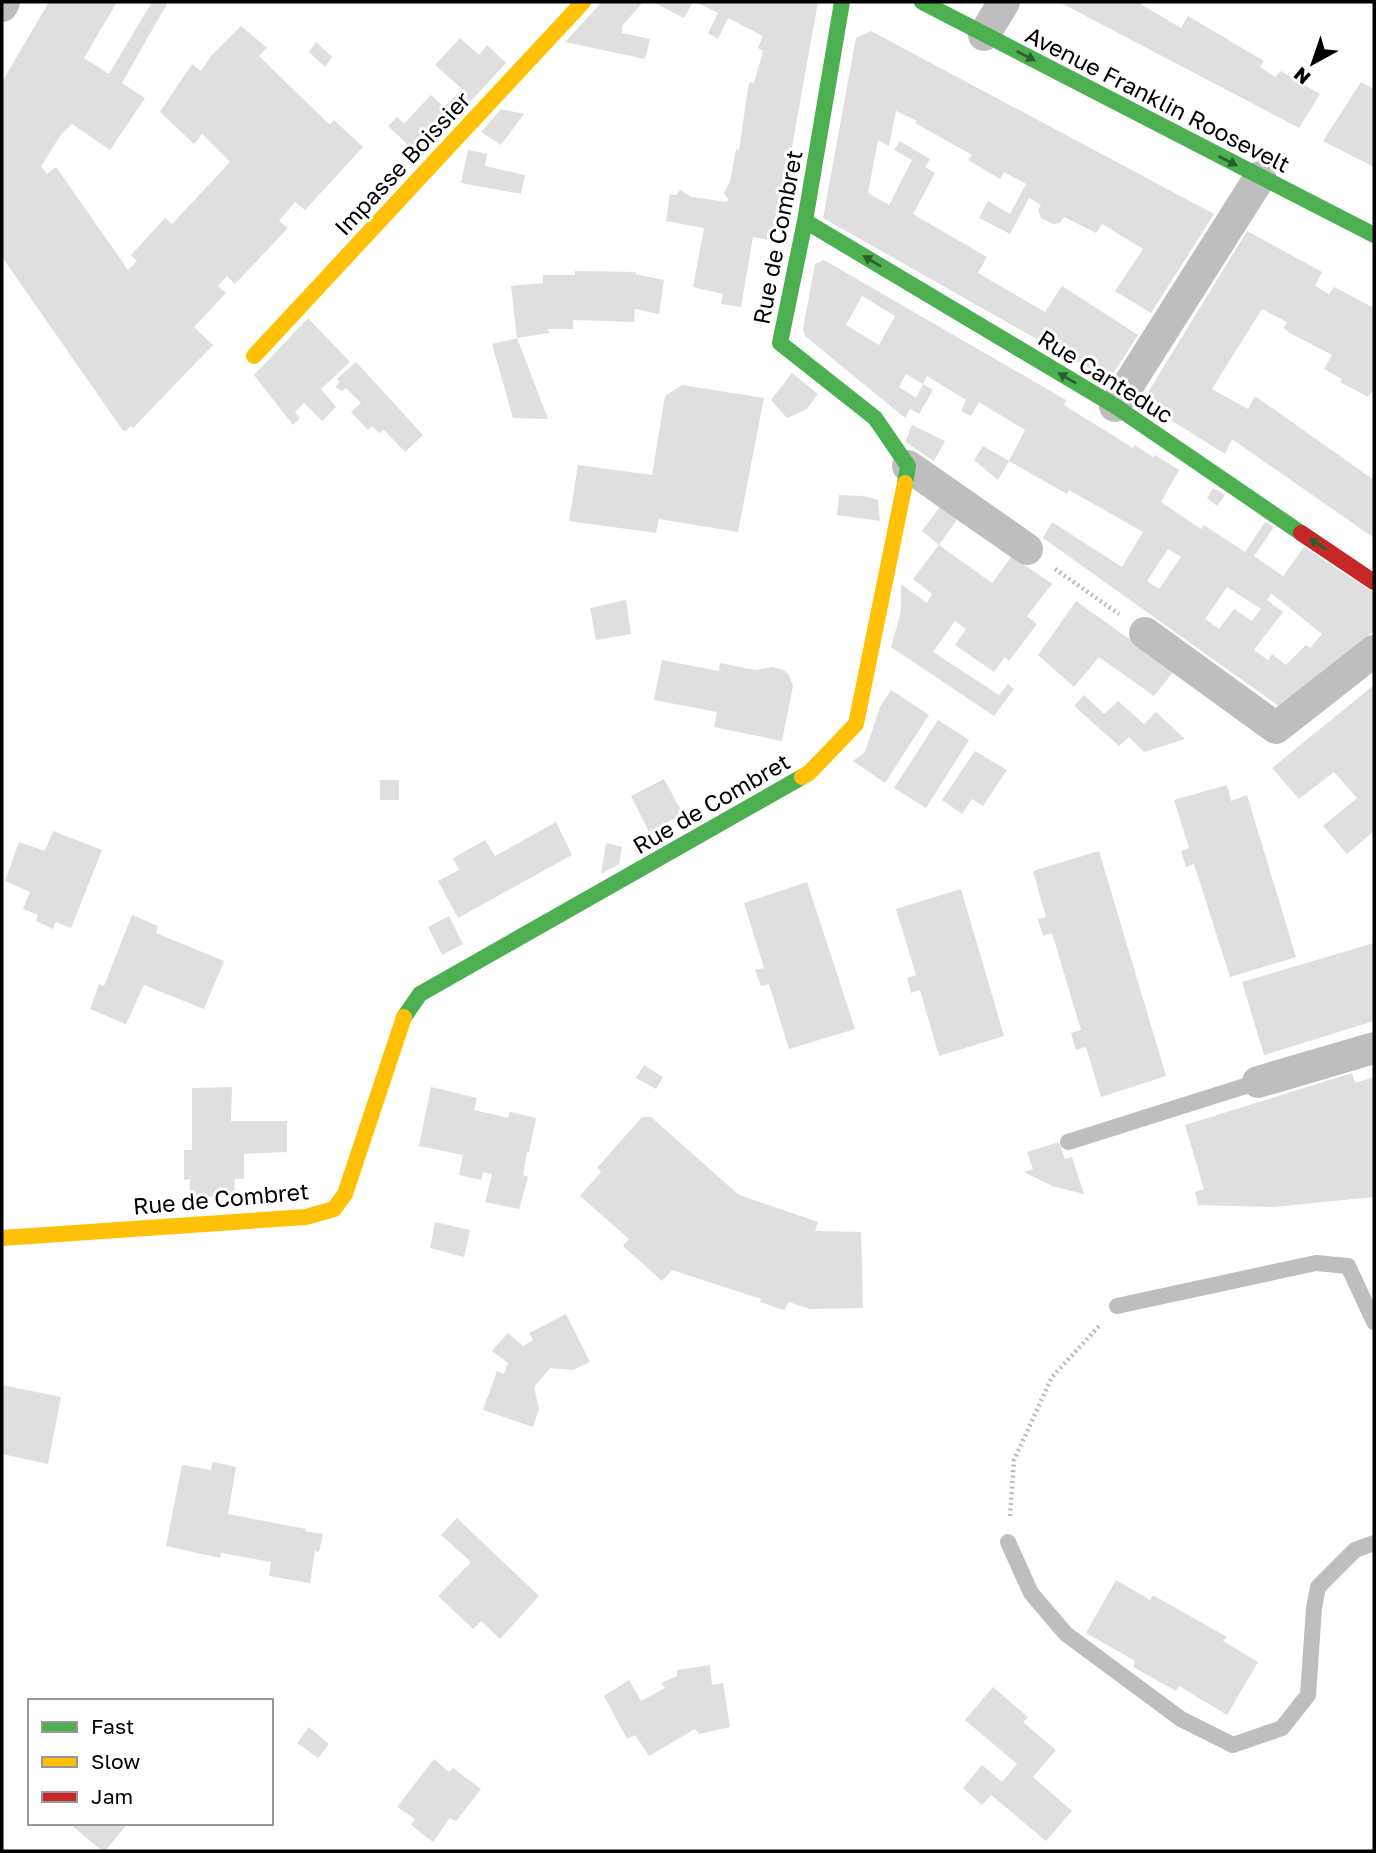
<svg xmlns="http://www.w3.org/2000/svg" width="1376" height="1853" font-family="'Golos Text',sans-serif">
	<rect width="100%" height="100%" fill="#fff"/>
	<path fill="#dfdfdf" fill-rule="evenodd" d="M 49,2 L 117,2 L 84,58 L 109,74 L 152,2 L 168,2 L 122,83 L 145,98 L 110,150 L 72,124 L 60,136 L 41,166 L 47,174 L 56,167 L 128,270 L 137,261 L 131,255 L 165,218 L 172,224 L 230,162 L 202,134 L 194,144 L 160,112 L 192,64 L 201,71 L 211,56 L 241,26 L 267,48 L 259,56 L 330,125 L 334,120 L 363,147 L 305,210 L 295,202 L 279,221 L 288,228 L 235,284 L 227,276 L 218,286 L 226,293 L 194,327 L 213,345 L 133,428 L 131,426 L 124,432 L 2,257 L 2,82 Z
		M 602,2 L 643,2 L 622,26 L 622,33 L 650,39 L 645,59 L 565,42 Z
		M 653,2 L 693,2 L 684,18 Z
		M 696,2 L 818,2 L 775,241 L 753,237 L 741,307 L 721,304 L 723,294 L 693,287 L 704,228 L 666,221 L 670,194 L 676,195 L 680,190 L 692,197 L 727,202 L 728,199 L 724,193 L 730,182 L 736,149 L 739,150 L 749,82 L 754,83 L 763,51 L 758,48 L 763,36 L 728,18 L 718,39 L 708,33 L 718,13 Z
		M 1059,2 L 1137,2 L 1181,28 L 1188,16 L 1264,61 L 1260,67 L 1275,77 L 1281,71 L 1320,94 L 1299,128 Z
		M 871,31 L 1214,214 L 1151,313 L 1115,291 L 1143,249 L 1102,224 L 1096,233 L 1064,217 L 1060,223 L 1053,224 L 1041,218 L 1038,210 L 1041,205 L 1029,198 L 1010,234 L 979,218 L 988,201 L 1010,214 L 1026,184 L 1004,172 L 1000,179 L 968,160 L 972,155 L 915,123 L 917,121 L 896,111 L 889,146 L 878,140 L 868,193 L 889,205 L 912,160 L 894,150 L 900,141 L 930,159 L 925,167 L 935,173 L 913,214 L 987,257 L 978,273 L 1045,312 L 1062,286 L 1138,335 L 1109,380 L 823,218 L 856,38 Z
		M 460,38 L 479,55 L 487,45 L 506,63 L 420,156 L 388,126 L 397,117 L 404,124 L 431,95 L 444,107 L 462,89 L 435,65 Z
		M 316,42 L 332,57 L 325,67 L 309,52 Z
		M 1361,82 L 1374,89 L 1374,167 L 1323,141 Z
		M 501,109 L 524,114 L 501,145 L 481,132 Z
		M 468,150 L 487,154 L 485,166 L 525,175 L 521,194 L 461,183 Z
		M 1247,231 L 1322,272 L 1315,286 L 1329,294 L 1334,287 L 1374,308 L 1374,393 L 1372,392 L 1368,397 L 1340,382 L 1342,379 L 1324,369 L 1332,355 L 1290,333 L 1284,328 L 1287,322 L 1262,309 L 1212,389 L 1248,409 L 1255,396 L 1374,480 L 1374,538 L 1232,439 L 1225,454 L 1142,402 Z
		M 824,260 L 1066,400 L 1064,405 L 1133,448 L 1135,445 L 1153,457 L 1155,455 L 1179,470 L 1161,502 L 1201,529 L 1204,525 L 1245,552 L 1265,522 L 1274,527 L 1254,556 L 1283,576 L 1304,547 L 1374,593 L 1374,631 L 1280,707 L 1043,538 L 1052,522 L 1122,567 L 1143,532 L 1069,490 L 1067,494 L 1009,461 L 998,480 L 974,460 L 983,446 L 1009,461 L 1025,430 L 979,402 L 971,416 L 961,411 L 966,400 L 927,376 L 923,384 L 906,374 L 899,387 L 916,398 L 923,384 L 933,390 L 919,414 L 910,409 L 905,418 L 805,336 L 803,329 L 815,264 ZM 862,296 L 895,316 L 879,345 L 846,325 ZM 1168,549 L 1181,557 L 1159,589 L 1147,581 ZM 1227,587 L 1261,609 L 1252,621 L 1234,609 L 1219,629 L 1205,619 ZM 1271,593 L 1322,634 L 1310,648 L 1306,645 L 1286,665 L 1272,654 L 1268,660 L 1254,650 L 1283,612 L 1267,600 Z
		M 575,271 L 636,272 L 635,274 L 664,280 L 659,314 L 635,309 L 634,322 L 573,320 L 573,329 L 548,329 L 549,333 L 517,338 L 511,286 L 543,283 L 543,275 L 575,275 Z
		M 308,318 L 350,362 L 321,389 L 336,407 L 322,421 L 304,403 L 295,412 L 300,418 L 293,425 L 254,375 Z
		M 517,338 L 548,419 L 513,418 L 492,344 Z
		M 356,362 L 423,435 L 405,452 L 384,430 L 379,433 L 372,426 L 368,430 L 351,412 L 361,403 L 346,388 L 342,391 L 335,387 L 340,382 L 337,379 Z
		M 792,373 L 818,394 L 807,409 L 787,418 L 771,400 Z
		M 682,385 L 764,398 L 738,532 L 659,519 L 656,533 L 569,521 L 578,465 L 652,475 L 665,396 Z
		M 912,425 L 945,441 L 934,461 L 905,442 Z
		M 1213,488 L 1225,495 L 1217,506 L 1207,498 Z
		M 839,495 L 864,496 L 878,500 L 880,521 L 837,515 Z
		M 941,505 L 959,517 L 939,545 L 922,531 Z
		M 939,545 L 992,583 L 1012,556 L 1052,584 L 1027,616 L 1037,624 L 1009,661 L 1005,657 L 994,672 L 955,645 L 966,629 L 955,621 L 933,652 L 999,695 L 1008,684 L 1014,689 L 994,716 L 891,647 L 901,611 L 901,584 L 927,603 L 932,594 L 913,579 Z
		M 626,600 L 631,634 L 596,640 L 590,608 Z
		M 1076,601 L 1174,671 L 1154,696 L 1099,657 L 1074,687 L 1038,655 Z
		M 662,660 L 719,671 L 720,663 L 755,670 L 773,667 L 784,670 L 789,675 L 793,686 L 782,741 L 714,727 L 717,712 L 654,700 Z
		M 1374,685 L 1374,831 L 1347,854 L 1323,826 L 1357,798 L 1334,772 L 1299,799 L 1272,768 Z
		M 891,690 L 929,715 L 885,783 L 853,761 L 865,752 L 880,707 Z
		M 1084,695 L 1104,714 L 1118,701 L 1144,724 L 1156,712 L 1185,739 L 1144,752 L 1129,737 L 1119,746 L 1074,706 Z
		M 938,720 L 969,740 L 926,808 L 894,788 Z
		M 975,751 L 1007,770 L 983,806 L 972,799 L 962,814 L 942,800 Z
		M 664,779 L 683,814 L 649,832 L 631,796 Z
		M 380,780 L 399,780 L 399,800 L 380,800 Z
		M 1227,785 L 1231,801 L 1247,795 L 1296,957 L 1230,977 L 1194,864 L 1186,867 L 1181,851 L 1189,848 L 1174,800 Z
		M 556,822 L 572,855 L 458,918 L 438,881 L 459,870 L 453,858 L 485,840 L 495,856 Z
		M 53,831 L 102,850 L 71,928 L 56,922 L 53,929 L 36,921 L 38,915 L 23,909 L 30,892 L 5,881 L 19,842 L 45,851 Z
		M 606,843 L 622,847 L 619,864 L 601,874 Z
		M 1099,851 L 1166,1076 L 1101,1097 L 1086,1047 L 1076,1050 L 1071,1033 L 1081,1030 L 1052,933 L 1043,936 L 1038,919 L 1046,917 L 1033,871 Z
		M 807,882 L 855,1029 L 789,1049 L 769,984 L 761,986 L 755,970 L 764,968 L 744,903 Z
		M 961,889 L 1004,1036 L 939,1056 L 920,990 L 911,993 L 907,978 L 916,975 L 896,909 Z
		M 132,915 L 158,926 L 156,933 L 224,961 L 204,1009 L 144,985 L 126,1024 L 90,1009 L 99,984 L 104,986 Z
		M 449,916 L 463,944 L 442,955 L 428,927 Z
		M 1374,943 L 1374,1021 L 1264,1055 L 1242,982 Z
		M 644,1065 L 663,1077 L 656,1089 L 636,1078 Z
		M 1352,1073 L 1355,1083 L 1374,1077 L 1374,1197 L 1273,1207 L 1198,1205 L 1195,1192 L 1204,1189 L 1185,1125 Z
		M 232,1087 L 231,1121 L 287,1121 L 287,1152 L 244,1154 L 244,1179 L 235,1179 L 234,1195 L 189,1199 L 190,1179 L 184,1180 L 184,1150 L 192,1150 L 192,1088 Z
		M 431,1087 L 477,1098 L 474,1110 L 508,1118 L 510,1112 L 536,1118 L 529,1152 L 527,1152 L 523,1175 L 528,1177 L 519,1209 L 485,1202 L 492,1174 L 483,1172 L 481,1180 L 459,1175 L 463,1155 L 419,1146 Z
		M 642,1117 L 651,1117 L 739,1195 L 818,1222 L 815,1231 L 861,1232 L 863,1308 L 809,1309 L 789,1302 L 784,1310 L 760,1302 L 761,1299 L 672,1270 L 662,1281 L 623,1246 L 629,1239 L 580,1196 L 601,1172 L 597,1168 Z
		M 1059,1142 L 1065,1159 L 1072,1157 L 1084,1194 L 1052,1186 L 1024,1172 L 1033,1169 L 1027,1152 Z
		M 435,1222 L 470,1230 L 464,1257 L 430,1248 Z
		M 566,1314 L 590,1362 L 573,1370 L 550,1368 L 534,1387 L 539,1409 L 533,1427 L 483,1410 L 497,1371 L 504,1374 L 508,1363 L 492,1351 L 508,1333 L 523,1346 L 533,1340 L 529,1333 Z
		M 2,1385 L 61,1397 L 48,1464 L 2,1454 Z
		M 213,1462 L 236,1467 L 228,1514 L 306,1529 L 305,1531 L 323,1534 L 319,1552 L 315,1551 L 310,1583 L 269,1576 L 271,1562 L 221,1553 L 220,1558 L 166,1546 L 182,1465 L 211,1470 Z
		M 457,1518 L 539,1596 L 500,1639 L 481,1621 L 473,1629 L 438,1596 L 471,1562 L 441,1535 Z
		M 1116,1580 L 1150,1600 L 1153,1595 L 1227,1637 L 1223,1641 L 1258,1662 L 1227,1715 L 1179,1686 L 1176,1691 L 1133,1667 L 1135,1661 L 1086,1633 Z
		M 710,1665 L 712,1685 L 723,1683 L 730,1727 L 699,1734 L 695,1729 L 649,1756 L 635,1735 L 627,1739 L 604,1696 L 629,1680 L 641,1701 L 665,1688 L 661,1683 L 677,1676 L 677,1670 Z
		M 993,1687 L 1028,1717 L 1023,1722 L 1056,1750 L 1033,1777 L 1072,1811 L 1046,1841 L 991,1795 L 982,1805 L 963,1788 L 982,1765 L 1002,1782 L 1017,1764 L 965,1720 Z
		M 309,1727 L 329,1744 L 318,1758 L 297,1743 Z
		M 434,1759 L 449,1772 L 453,1768 L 481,1789 L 456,1821 L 450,1818 L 433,1842 L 411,1825 L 415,1819 L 397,1807 Z
		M 69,1823 L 128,1823 L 105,1851 L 102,1851 Z"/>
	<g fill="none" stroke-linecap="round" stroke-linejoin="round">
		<path stroke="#b9b9b9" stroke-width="4.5" stroke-dasharray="2 3.5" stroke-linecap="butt" d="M 1055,569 L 1119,614
			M 1010,1516 L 1014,1460 L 1052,1377 L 1100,1325"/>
		<path stroke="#bebebe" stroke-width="16" d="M 1068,1142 L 1258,1082
			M 1117,1306 L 1316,1263 L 1348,1266 L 1374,1322
			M 1008,1542 L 1031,1593 L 1066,1634 L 1181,1719 L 1233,1745 L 1282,1728 L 1308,1695 L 1314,1608 L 1318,1587 L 1355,1550 L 1374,1543"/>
		<path stroke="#bebebe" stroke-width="32" d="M 2,6 L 4,2
			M 984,35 L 1004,2
			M 1115,406 L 1260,177
			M 908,466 L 1027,549
			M 1145,633 L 1276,728 L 1374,651
			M 1258,1082 L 1374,1048"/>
		<path stroke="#4caf50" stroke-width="16" d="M 842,2 L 805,221 L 780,343 L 875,418 L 908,466 L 905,483
			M 922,2 L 1374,235
			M 805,221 L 1115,406 L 1301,533
			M 404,1017 L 420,994 L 802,777"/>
		<path stroke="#ffc107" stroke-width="16" d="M 254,356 L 583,2
			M 802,777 L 809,773 L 856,724 L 905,483
			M 2,1238 L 306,1217 L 334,1209 L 345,1194 L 404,1017"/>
		<path stroke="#c62828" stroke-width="16" d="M 1301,533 L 1374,582"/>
	</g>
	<defs><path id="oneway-solid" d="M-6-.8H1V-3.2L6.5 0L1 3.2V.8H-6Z" transform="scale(1.75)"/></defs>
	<g fill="#2a602c">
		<use href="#oneway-solid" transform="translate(1026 56) rotate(27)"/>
		<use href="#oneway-solid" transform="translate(1228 161) rotate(27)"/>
		<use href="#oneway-solid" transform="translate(872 261) rotate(-149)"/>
		<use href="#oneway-solid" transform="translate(1067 378) rotate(-149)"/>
		<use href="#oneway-solid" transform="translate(1318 544) rotate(-146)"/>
	</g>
	<g text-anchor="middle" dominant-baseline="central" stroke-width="6" stroke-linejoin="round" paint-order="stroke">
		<g font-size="23" fill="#000" stroke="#fff">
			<text transform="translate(1158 99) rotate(27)">Avenue Franklin Roosevelt</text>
			<text transform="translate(402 163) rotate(-47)">Impasse Boissier</text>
			<text transform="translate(777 237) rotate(-79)">Rue de Combret</text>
			<text transform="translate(1106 376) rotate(32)">Rue Canteduc</text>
			<text transform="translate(711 803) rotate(-30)">Rue de Combret</text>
			<text transform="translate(221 1198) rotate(-5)">Rue de Combret</text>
		</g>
	</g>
	<rect width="1376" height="1853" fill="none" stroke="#000000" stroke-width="7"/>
	<rect x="28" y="1699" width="245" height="126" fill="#ffffff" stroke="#999999" stroke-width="2"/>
	<rect x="42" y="1722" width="35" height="10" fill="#4caf50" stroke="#999999" stroke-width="2"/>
	<text x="91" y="1734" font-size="21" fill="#000000">Fast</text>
	<rect x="42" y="1757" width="35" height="10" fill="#ffc107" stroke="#999999" stroke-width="2"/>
	<text x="91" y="1769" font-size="21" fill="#000000">Slow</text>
	<rect x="42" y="1792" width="35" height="10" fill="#c62828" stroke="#999999" stroke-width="2"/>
	<text x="91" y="1804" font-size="21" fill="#000000">Jam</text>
	<g transform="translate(1313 63) rotate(220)" stroke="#ffffff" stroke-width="5" paint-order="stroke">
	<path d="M0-5L12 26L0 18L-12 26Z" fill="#000000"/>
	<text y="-10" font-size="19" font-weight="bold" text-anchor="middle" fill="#000000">N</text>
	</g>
</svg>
